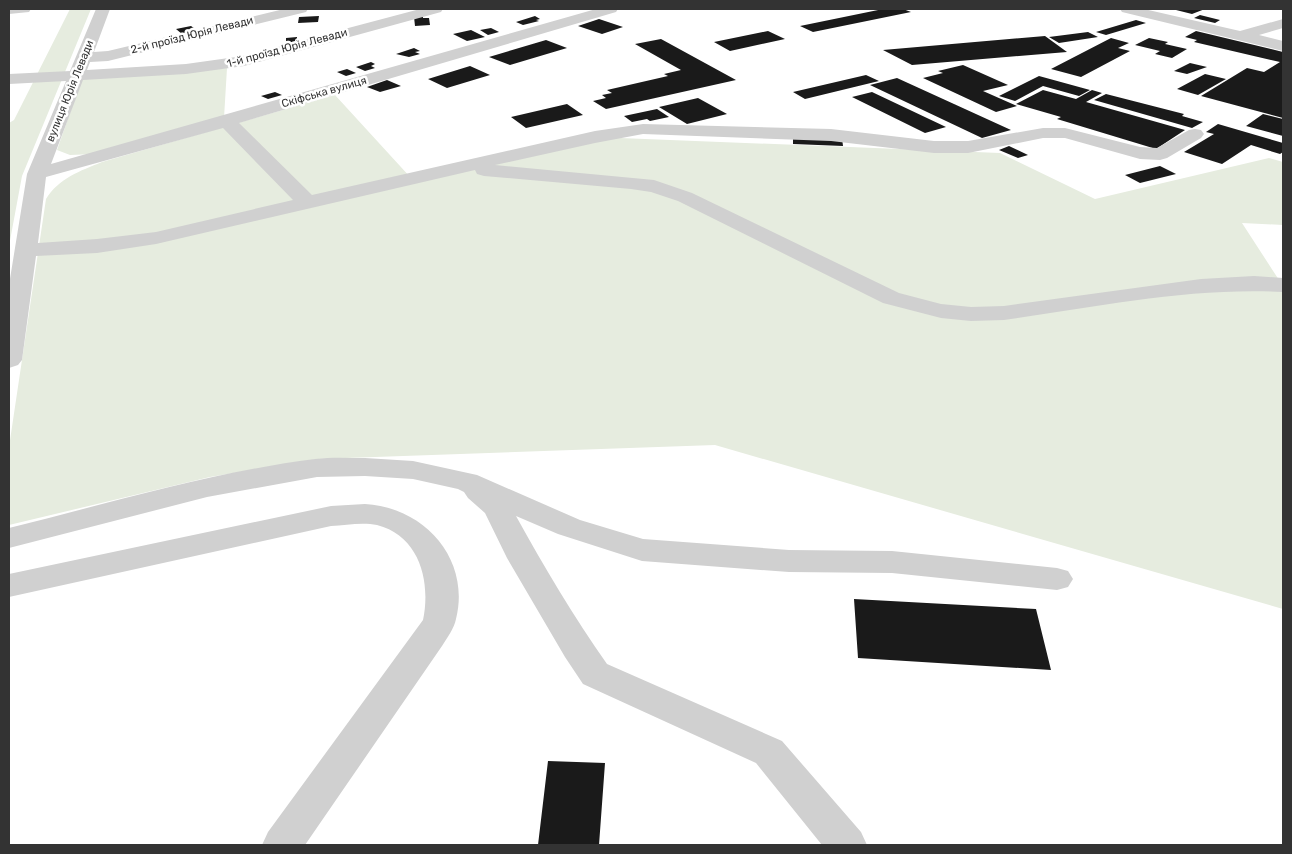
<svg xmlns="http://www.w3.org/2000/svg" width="1292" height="854" font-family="Rubik,sans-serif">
	<rect width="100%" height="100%" fill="#fff"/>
	<path fill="#e6ecdf" d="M 70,9 L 91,9 L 22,176 L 9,246 L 9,123 L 14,120 Z
		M 227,68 L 224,118 L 95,154 L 70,155 L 57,150 L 82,79 Z
		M 335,95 L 411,178 L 595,137 L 1000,153 L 1095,199 L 1269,158 L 1283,162 L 1283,225 L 1242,223 L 1279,280 L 1283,280 L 1283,609 L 715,445 L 318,459 L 210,477 L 9,525 L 9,447 L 46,199 C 59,178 80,171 102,162 Z"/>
	<path fill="#1a1a1a" d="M 883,9 L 903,9 L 911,12 L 813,32 L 800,26 Z
		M 1172,9 L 1205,9 L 1192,14 Z
		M 1200,15 L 1220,20 L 1215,23 L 1194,18 Z
		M 319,16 L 318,22 L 298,23 L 299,17 Z
		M 423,16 L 423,18 L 429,18 L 430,25 L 415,26 L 414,17 Z
		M 535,16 L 540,19 L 536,20 L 539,21 L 523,25 L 516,22 Z
		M 599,19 L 623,27 L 602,34 L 578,26 Z
		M 1136,20 L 1146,23 L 1106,35 L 1096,32 Z
		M 191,26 L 198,31 L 182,34 L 176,29 Z
		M 491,28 L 499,32 L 488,35 L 480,30 Z
		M 471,30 L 485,37 L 467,41 L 453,34 Z
		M 768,31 L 785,39 L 730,51 L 714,42 Z
		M 1196,31 L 1283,52 L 1283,118 L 1201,96 L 1247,68 L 1264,72 L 1280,62 L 1194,42 L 1197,40 L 1185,37 Z
		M 1088,32 L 1098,37 L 1059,43 L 1049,37 Z
		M 1045,36 L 1067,52 L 912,65 L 883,50 Z
		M 297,37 L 297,43 L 286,44 L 286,38 Z
		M 1111,38 L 1129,43 L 1118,48 L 1130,51 L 1081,77 L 1051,69 Z
		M 1149,38 L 1168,42 L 1165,44 L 1187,49 L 1172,58 L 1155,54 L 1160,51 L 1135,45 Z
		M 661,39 L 736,80 L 606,109 L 593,101 L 606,98 L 602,95 L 612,93 L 607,90 L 668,76 L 664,74 L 681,70 L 635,44 Z
		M 546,40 L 567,48 L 510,65 L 489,57 Z
		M 414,48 L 420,51 L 415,52 L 420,54 L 409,57 L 396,54 Z
		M 371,62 L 375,64 L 371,66 L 375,68 L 365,71 L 356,67 Z
		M 1190,63 L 1207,67 L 1187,74 L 1174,71 Z
		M 963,65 L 1008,85 L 983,91 L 1017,106 L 996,112 L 923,78 L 943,73 L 938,71 Z
		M 470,66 L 490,75 L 447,88 L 428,79 Z
		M 347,69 L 356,73 L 346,76 L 337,72 Z
		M 1205,74 L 1226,79 L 1198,95 L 1177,89 Z
		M 866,75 L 879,81 L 805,99 L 793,92 Z
		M 1039,76 L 1090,90 L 1079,96 L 1043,86 L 1015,101 L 999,96 Z
		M 897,78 L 1011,130 L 982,138 L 870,85 Z
		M 387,80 L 401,86 L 380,92 L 367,87 Z
		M 1043,90 L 1076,99 L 1092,90 L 1102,93 L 1086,102 L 1185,130 L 1156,149 L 1057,119 L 1061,117 L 1016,104 Z
		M 275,92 L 282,95 L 268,99 L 261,96 Z
		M 872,92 L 946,127 L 925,133 L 852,97 Z
		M 1106,94 L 1184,114 L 1182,116 L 1203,122 L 1192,128 L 1094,100 Z
		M 698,98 L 727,114 L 687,124 L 659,107 Z
		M 567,104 L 583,115 L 526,128 L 511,117 Z
		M 657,109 L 669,117 L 650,121 L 647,119 L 632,122 L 624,116 Z
		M 1263,114 L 1283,119 L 1283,136 L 1246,126 Z
		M 1218,124 L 1283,143 L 1283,152 L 1280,154 L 1251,145 L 1222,164 L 1184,152 L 1214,134 L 1206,132 Z
		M 793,136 L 842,138 L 843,146 L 793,144 Z
		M 1009,146 L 1028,155 L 1018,158 L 999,150 Z
		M 1160,166 L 1176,174 L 1140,183 L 1125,175 Z
		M 854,599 L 1036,609 L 1051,670 L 858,658 Z
		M 548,761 L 605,763 L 599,845 L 538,845 Z"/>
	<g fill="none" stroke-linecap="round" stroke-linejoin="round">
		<path fill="#d0d0d0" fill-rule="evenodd" d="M 9,9 L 31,9 L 29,12 L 9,14 Z
			M 96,9 L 110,9 L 94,52 L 108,51 L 284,9 L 308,9 L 306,12 L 108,61 L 90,62 L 87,70 L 186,64 L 243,56 L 420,9 L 443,9 L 441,12 L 244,66 L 186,74 L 83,80 L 51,164 L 596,9 L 618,9 L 616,12 L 239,123 L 312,195 L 595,131 L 643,124 L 831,129 L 934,141 L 968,141 L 1043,128 L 1065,128 L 1140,147 L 1157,148 L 1189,130 L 1195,129 L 1201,130 L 1204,134 L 1201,138 L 1167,158 L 1160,160 L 1140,159 L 1065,138 L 1043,138 L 968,153 L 934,153 L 831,141 L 643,134 L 595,143 L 495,165 L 654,180 L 692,193 L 899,293 L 941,304 L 971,307 L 1004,306 L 1201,279 L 1254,276 L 1283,278 L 1283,292 C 1190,287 1096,307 1004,320 L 971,321 L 941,318 L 883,303 L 678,201 L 651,192 L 631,189 L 484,176 L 477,174 L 475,170 L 156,244 L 97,253 L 36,256 L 22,360 L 18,365 L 9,368 L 9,285 L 27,174 L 66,81 L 9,84 L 9,74 L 70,71 ZM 223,128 L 293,200 L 156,232 L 97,239 L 38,243 L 46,177 Z
			M 1120,9 L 1144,9 L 1240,31 L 1283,19 L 1283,28 L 1259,35 L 1283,41 L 1283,51 L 1122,12 Z
			M 365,458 L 413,461 L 477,475 L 580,520 L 643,539 L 789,550 L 892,551 L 1057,568 L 1068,571 L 1073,579 L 1068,587 L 1057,590 L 892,573 L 789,572 L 642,561 L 558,534 L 516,516 C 544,567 574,617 607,664 L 782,741 L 861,832 L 867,845 L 822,845 L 756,763 L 583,684 L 565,657 L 507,558 L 485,513 L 468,498 L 464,492 L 458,489 L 413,479 L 365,476 L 317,477 L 207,497 L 9,548 L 9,528 C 110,503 212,472 315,459 C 331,457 349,458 365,458 Z
			M 365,504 C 424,507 471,559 456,619 C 454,629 447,638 442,646 L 305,845 L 262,845 L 268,832 L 423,620 C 431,582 420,536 377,525 C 363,522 346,525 331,526 L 9,597 L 9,574 L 331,506 Z"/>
	</g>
	<g text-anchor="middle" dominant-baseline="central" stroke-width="5" stroke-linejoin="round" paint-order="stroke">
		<g font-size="11" fill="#333" stroke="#fff">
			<text transform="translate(192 35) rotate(-14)">2-й проїзд Юрія Левади</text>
			<text transform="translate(287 48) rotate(-15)">1-й проїзд Юрія Левади</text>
			<text transform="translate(70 91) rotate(-68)">вулиця Юрія Левади</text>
			<text transform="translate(324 92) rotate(-16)">Скіфська вулиця</text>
		</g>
	</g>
	<rect width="1292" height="854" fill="none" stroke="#333333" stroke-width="20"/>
</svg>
